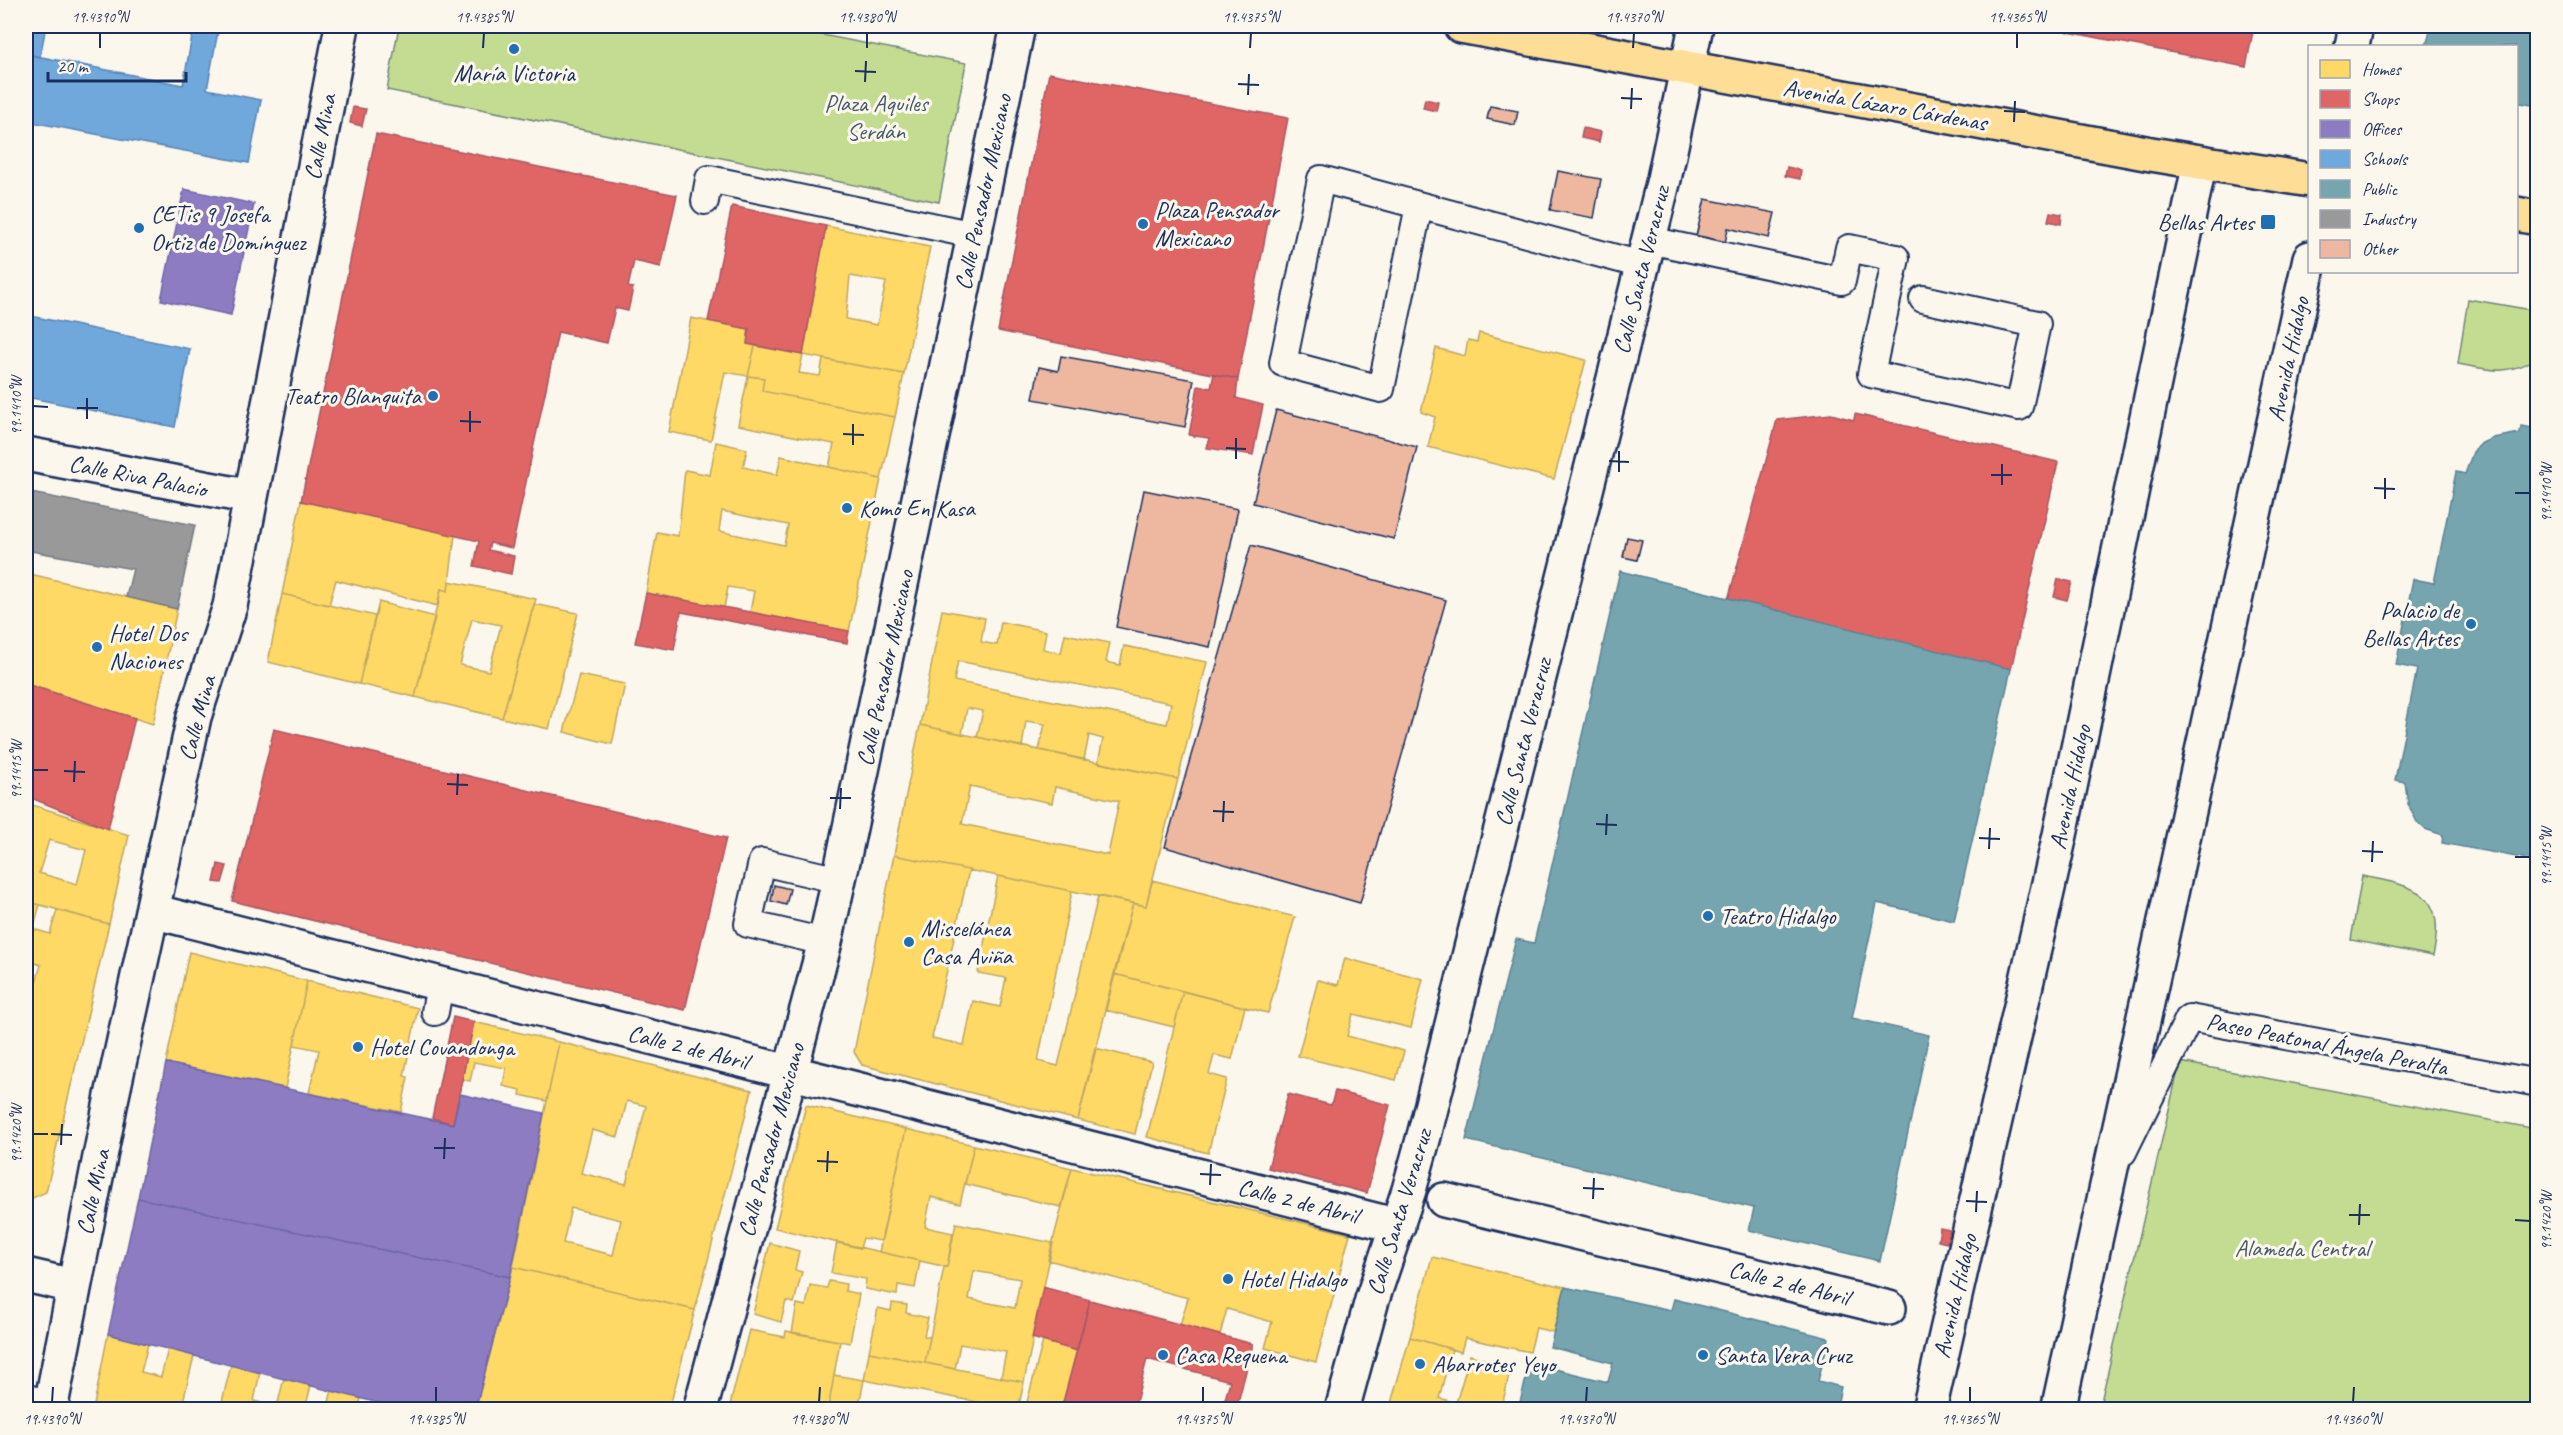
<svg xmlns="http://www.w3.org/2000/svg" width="2563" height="1435" font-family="Caveat,sans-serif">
	<rect width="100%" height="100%" fill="#fbf7ec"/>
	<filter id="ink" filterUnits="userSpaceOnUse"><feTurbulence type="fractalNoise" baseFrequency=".0167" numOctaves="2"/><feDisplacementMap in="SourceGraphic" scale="12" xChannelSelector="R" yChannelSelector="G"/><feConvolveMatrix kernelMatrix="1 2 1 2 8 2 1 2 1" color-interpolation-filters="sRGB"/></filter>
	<g filter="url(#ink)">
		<path fill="#c4dc92" stroke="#708678" stroke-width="1.5" d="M 399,26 L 776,26 L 966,63 L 939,202 L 387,90 Z
			M 2468,299 L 2537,311 L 2537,357 C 2508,377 2490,370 2458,364 Z
			M 2362,876 C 2416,886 2447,892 2433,956 L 2351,940 Z
			M 2180,1062 L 2537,1129 L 2537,1409 L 2099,1410 Z"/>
		<path fill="#ffd966" stroke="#bba664" stroke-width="1.5" fill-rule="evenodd" d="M 826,226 L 930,247 L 904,374 L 803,355 ZM 850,276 L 886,282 L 877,325 L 846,319 Z
			M 691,318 L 749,329 L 747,344 L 755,346 L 748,376 L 725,372 L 711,440 L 669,432 Z
			M 1479,333 L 1586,360 L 1554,479 L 1428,447 L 1435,417 L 1421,412 L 1436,348 L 1465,356 L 1468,340 L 1477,342 Z
			M 755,346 L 803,355 L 799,373 L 820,376 L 823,359 L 904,374 L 895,417 L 762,391 L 764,378 L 748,376 Z
			M 748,376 L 764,378 L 762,391 L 895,417 L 881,479 L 829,467 L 834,444 L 738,425 Z
			M 716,442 L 747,449 L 743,467 L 777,475 L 781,456 L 881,479 L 849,631 L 750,612 L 754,591 L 728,587 L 724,608 L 646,593 L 657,532 L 678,536 L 685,470 L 710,475 ZM 722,511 L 788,525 L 784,545 L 719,531 Z
			M 301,501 L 455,535 L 448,591 L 441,589 L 438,606 L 336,580 L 329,605 L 282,594 Z
			M 26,573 L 177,609 L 153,724 L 26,684 Z
			M 449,581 L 536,599 L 502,718 L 415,697 L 441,589 L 448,591 ZM 472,619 L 501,625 L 489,671 L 460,665 Z
			M 282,594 L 375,616 L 359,684 L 268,662 Z
			M 379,602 L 435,617 L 415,697 L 359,684 Z
			M 534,604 L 578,613 L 549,729 L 502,718 Z
			M 942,610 L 985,618 L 981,642 L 997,645 L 1001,622 L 1046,631 L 1043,649 L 1061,653 L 1065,634 L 1110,643 L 1106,662 L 1120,665 L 1124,646 L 1207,662 L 1178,779 L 1098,763 L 1103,739 L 1089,735 L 1084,760 L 1039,750 L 1045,724 L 1026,721 L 1022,747 L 977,737 L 983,711 L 967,708 L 962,734 L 920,725 ZM 958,661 L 1171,703 L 1167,724 L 954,681 Z
			M 579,675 L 625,684 L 612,744 L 564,732 Z
			M 920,725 L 1178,779 L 1146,906 L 894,855 ZM 970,786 L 1052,803 L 1055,787 L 1119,801 L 1108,855 L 962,824 Z
			M 26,803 L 129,835 L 109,924 L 26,901 ZM 49,840 L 86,850 L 77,884 L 39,873 Z
			M 894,855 L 969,870 L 932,1038 L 964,1045 L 973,1001 L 1000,1007 L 1006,978 L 978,973 L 998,876 L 1072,891 L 1038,1061 L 1058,1066 L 1098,896 L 1133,903 L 1078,1120 L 862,1065 L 854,1052 Z
			M 1152,880 L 1295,917 L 1268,1013 L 1114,974 L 1133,903 L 1146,906 Z
			M 26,901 L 40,905 L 33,929 L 50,934 L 57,910 L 109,924 L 46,1192 L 28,1200 L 26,1200 L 26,1016 L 41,965 L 26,960 Z
			M 189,952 L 307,981 L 285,1088 L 166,1063 Z
			M 1345,958 L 1423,979 L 1411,1028 L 1353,1014 L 1347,1036 L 1404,1051 L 1396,1080 L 1298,1056 L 1318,980 L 1338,985 Z
			M 1114,974 L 1183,991 L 1174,1027 L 1105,1010 Z
			M 307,981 L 418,1008 L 404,1076 L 408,1077 L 401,1112 L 309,1093 L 319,1050 L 294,1045 Z
			M 1183,991 L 1245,1007 L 1232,1059 L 1214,1055 L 1209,1074 L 1227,1079 L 1208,1153 L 1147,1137 Z
			M 474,1022 L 559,1042 L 547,1101 L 520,1095 L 521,1090 L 503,1086 L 506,1068 L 474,1062 L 470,1081 L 462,1079 Z
			M 559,1042 L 752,1090 L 695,1310 L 513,1267 ZM 627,1101 L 646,1106 L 626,1184 L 581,1173 L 592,1130 L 618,1137 ZM 571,1208 L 621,1220 L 613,1255 L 563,1243 Z
			M 1095,1048 L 1152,1062 L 1135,1134 L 1078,1120 Z
			M 806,1105 L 906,1129 L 881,1241 L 863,1238 L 860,1248 L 775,1228 Z
			M 906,1129 L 974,1145 L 960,1204 L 931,1197 L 925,1227 L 953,1233 L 947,1267 L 879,1252 Z
			M 974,1145 L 1072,1168 L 1061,1207 L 965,1184 Z
			M 1072,1168 L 1350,1234 L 1316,1362 L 1265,1348 L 1272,1322 L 1227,1309 L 1220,1335 L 1180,1325 L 1188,1298 L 1048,1260 Z
			M 956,1223 L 1053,1243 L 1024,1382 L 1001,1378 L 1006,1352 L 960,1344 L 955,1369 L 925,1363 L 944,1267 L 947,1267 ZM 974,1271 L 1020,1279 L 1015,1308 L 969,1299 Z
			M 837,1242 L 920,1261 L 915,1288 L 898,1285 L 897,1295 L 865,1289 L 866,1279 L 831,1273 Z
			M 770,1243 L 799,1251 L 795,1270 L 802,1272 L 794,1303 L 786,1301 L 781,1322 L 753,1314 Z
			M 1432,1257 L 1565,1287 L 1553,1332 L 1536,1328 L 1530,1352 L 1465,1338 L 1461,1352 L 1410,1337 Z
			M 513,1267 L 695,1310 L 669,1410 L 475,1410 Z
			M 829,1281 L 846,1284 L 845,1291 L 859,1294 L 850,1343 L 792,1333 L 797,1304 L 806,1306 L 810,1285 L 827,1288 Z
			M 892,1303 L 907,1305 L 906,1313 L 928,1318 L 924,1336 L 930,1337 L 925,1363 L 869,1352 L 878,1308 L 891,1311 Z
			M 749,1330 L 785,1337 L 786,1331 L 840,1341 L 828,1410 L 758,1410 L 730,1405 Z
			M 108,1334 L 148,1344 L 141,1372 L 161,1377 L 168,1349 L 194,1356 L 181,1410 L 93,1410 Z
			M 1410,1337 L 1452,1349 L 1439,1398 L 1456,1403 L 1470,1355 L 1511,1367 L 1501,1410 L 1389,1410 Z
			M 1043,1341 L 1077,1351 L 1061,1410 L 1025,1410 Z
			M 869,1352 L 1024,1382 L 1018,1410 L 864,1380 Z
			M 231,1365 L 260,1372 L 254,1401 L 277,1407 L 284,1378 L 311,1385 L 305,1410 L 220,1410 Z
			M 834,1375 L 864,1380 L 858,1410 L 828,1410 Z
			M 332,1390 L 361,1398 L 358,1410 L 327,1410 Z
			M 384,1404 L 406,1410 L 382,1410 Z"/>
		<path fill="#e06666" stroke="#a55664" stroke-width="1.5" d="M 2038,26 L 2254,26 L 2246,67 Z
			M 1049,73 L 1288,118 L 1238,379 L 998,331 Z
			M 1425,99 L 1438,102 L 1436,111 L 1423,108 Z
			M 353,107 L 366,109 L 362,126 L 350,123 Z
			M 1583,128 L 1601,132 L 1599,142 L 1581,138 Z
			M 376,134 L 677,195 L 661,267 L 634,261 L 628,287 L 633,288 L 628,311 L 615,308 L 607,343 L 558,332 L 512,548 L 490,543 L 488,550 L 514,556 L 511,574 L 474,566 L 479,541 L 301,501 Z
			M 1787,167 L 1801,170 L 1800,179 L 1785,176 Z
			M 732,206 L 826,226 L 803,355 L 747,344 L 749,329 L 708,321 Z
			M 2050,212 L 2062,214 L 2061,224 L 2048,221 Z
			M 1214,374 L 1238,379 L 1236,398 L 1263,405 L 1253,455 L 1207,448 L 1209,438 L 1189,435 L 1198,386 L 1211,388 Z
			M 1831,414 L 1854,420 L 1855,414 L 2058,462 L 2011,669 L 1728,600 L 1777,420 Z
			M 2058,579 L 2072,582 L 2067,600 L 2054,597 Z
			M 646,593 L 750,612 L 849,631 L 847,643 L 681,612 L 674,650 L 635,643 Z
			M 26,684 L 135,718 L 108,829 L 26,796 Z
			M 274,729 L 726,838 L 685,1010 L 232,901 Z
			M 218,864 L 227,866 L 222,883 L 214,882 Z
			M 453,1017 L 474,1022 L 453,1124 L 432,1118 Z
			M 1335,1091 L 1390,1105 L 1367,1193 L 1268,1168 L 1288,1094 L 1331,1105 Z
			M 1940,1228 L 1950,1230 L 1947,1243 L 1938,1241 Z
			M 1043,1287 L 1090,1300 L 1077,1351 L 1032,1338 Z
			M 1090,1300 L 1253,1344 L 1236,1410 L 1222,1410 L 1230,1381 L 1147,1359 L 1134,1410 L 1073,1410 L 1062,1406 Z"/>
		<path fill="#8e7cc3" stroke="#6c65a5" stroke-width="1.5" d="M 184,189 L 254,204 L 231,315 L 161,300 Z
			M 166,1063 L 453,1124 L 460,1094 L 544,1113 L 510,1277 L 138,1198 Z
			M 138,1198 L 510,1277 L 475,1410 L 406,1410 L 108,1334 Z"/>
		<path fill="#6fa8dc" stroke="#5684b6" stroke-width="1.5" d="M 26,26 L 46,26 L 40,57 L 26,54 Z
			M 194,26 L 219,26 L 207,89 L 261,100 L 249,163 L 26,121 L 26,54 L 183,85 Z
			M 26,315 L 190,349 L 175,427 L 26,397 Z"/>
		<path fill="#76a5af" stroke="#5b8297" stroke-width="1.5" d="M 2431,26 L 2538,26 L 2538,106 L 2516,102 L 2516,46 L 2422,46 L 2427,43 Z
			M 2521,426 L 2538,429 L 2538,861 L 2442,843 L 2443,835 L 2425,829 L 2417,822 L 2408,804 L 2405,782 L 2395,780 L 2417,669 L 2396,665 L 2413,579 L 2434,583 L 2456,472 L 2465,474 L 2473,452 L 2482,443 L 2493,438 L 2520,433 Z
			M 1620,571 L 2011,669 L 1954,921 L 1877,903 L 1852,1018 L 1929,1035 L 1880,1261 L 1749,1230 L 1754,1208 L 1466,1140 L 1516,939 L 1534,943 Z
			M 1565,1287 L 1671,1310 L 1674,1299 L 1829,1338 L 1818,1381 L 1841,1387 L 1836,1410 L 1518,1410 L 1530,1363 L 1608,1382 L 1613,1363 L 1550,1347 Z"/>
		<path fill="#999" stroke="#737987" stroke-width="1.5" d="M 26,492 L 195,525 L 177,609 L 126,597 L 133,569 L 26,550 Z"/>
		<path fill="#edb7a0" stroke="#1b2f5e" stroke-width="1.5" d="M 1490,106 L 1518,111 L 1515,125 L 1487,119 Z
			M 1558,171 L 1601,179 L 1594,218 L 1550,210 Z
			M 1705,199 L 1775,213 L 1769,238 L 1728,228 L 1725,243 L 1696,236 Z
			M 1061,356 L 1194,380 L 1185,427 L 1033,399 L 1039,367 L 1058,371 Z
			M 1276,410 L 1417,447 L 1394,539 L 1253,503 Z
			M 1144,490 L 1238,509 L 1210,647 L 1116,627 Z
			M 1627,537 L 1642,540 L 1637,560 L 1623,557 Z
			M 1251,545 L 1446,600 L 1360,903 L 1165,847 Z
			M 774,885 L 790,889 L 786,905 L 771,901 Z"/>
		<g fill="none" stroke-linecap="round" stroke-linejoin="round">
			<g stroke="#1b2f5e" stroke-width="30">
				<path id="lane" d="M 705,201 L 709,179 L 974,235
					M 1419,206 L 1381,389 L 1283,363 L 1321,179 L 1642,265
					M 1649,240 L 1842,281 L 1849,248 L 1896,258 L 1871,374 L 2019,407 L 2037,324 L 1923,299
					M 825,942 L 748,924 L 762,862 L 839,880
					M 435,1012 L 440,984
					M 2123,1152 L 2189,1018 L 2538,1083
					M 26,1398 L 51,1403"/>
			</g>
			<g stroke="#1b2f5e" stroke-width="38">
				<path id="street" d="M 26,454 L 251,497
					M 152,911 L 1398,1226
					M 1444,1200 L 1889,1308
					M 26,1275 L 73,1286
					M 50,1410 L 112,1096 L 194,717 L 230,606 L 342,26
					M 700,1410 L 825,942 L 843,861 L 1018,26
					M 1342,1410 L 1372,1300 L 1409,1190 L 1424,1136 L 1664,179 L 1696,26"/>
			</g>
			<g stroke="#1b2f5e" stroke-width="38">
				<path id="secondary" d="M 2352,46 L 2356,26
					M 1929,1410 L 2060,835 L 2200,162
					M 2058,1410 L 2310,258"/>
			</g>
			<g stroke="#1b2f5e" stroke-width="38">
				<path id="primary" d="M 1461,26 L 2151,154 L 2310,180
					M 2516,214 L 2538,218"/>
			</g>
			<use href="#lane" stroke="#fbf7ec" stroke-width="26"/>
			<use href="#street" stroke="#fbf7ec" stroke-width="33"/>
			<use href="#secondary" stroke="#fbf7ec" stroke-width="33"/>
			<use href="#primary" stroke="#fedd96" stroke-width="33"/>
		</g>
	</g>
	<path fill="none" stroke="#1b2f5e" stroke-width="2" d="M 100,48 L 100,33M 483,48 L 484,33M 867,48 L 867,33M 1250,48 L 1251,33M 1633,48 L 1634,33M 2017,48 L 2017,33M 855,71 L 876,72M 865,82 L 866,61M 1238,84 L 1259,85M 1248,95 L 1249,74M 1621,98 L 1642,99M 1631,109 L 1632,88M 2004,111 L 2025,112M 2014,122 L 2015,101M 33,406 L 48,407M 77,408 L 98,408M 87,419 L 87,398M 460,421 L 481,422M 470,432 L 470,411M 843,434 L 864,435M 853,445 L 853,424M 1226,448 L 1246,449M 1236,459 L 1236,438M 1609,461 L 1629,462M 1619,472 L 1619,451M 1991,475 L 2012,475M 2002,485 L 2002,464M 2374,488 L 2395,489M 2515,493 L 2530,493M 2385,499 L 2385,478M 33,770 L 48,770M 64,771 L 85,772M 74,782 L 75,761M 447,784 L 468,785M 457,795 L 458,774M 830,798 L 851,798M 840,809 L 841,788M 1213,811 L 1234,812M 1223,822 L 1224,801M 1596,824 L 1617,825M 1606,835 L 1607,814M 1979,838 L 2000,839M 1989,849 L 1990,828M 2362,851 L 2383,852M 2515,857 L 2530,857M 2372,862 L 2373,841M 33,1134 L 48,1134M 51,1134 L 72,1135M 61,1145 L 62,1124M 434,1148 L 455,1148M 444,1159 L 445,1138M 817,1161 L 838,1162M 827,1172 L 828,1151M 1200,1174 L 1221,1175M 1210,1185 L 1211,1164M 1583,1188 L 1604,1189M 1593,1199 L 1594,1178M 1966,1201 L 1987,1202M 1976,1212 L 1977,1191M 2349,1215 L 2370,1215M 2515,1220 L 2530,1221M 2359,1225 L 2360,1204M 52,1402 L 53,1387M 436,1402 L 436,1387M 819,1402 L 820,1387M 1203,1402 L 1203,1387M 1586,1402 L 1587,1387M 1970,1402 L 1970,1387M 2353,1402 L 2354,1387"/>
	<g fill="#1f6fb2" stroke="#fbf7ec" stroke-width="2">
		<circle cx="514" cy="49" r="6"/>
		<rect x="2260" y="214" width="16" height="16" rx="3"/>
		<circle cx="1143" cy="224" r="6"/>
		<circle cx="139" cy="228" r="6"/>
		<circle cx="433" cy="396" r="6"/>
		<circle cx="847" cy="508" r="6"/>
		<circle cx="2471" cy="624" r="6"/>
		<circle cx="97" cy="647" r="6"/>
		<circle cx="1708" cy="916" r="6"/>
		<circle cx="909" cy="942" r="6"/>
		<circle cx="358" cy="1047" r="6"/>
		<circle cx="1228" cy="1279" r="6"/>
		<circle cx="1163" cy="1355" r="6"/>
		<circle cx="1703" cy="1355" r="6"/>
		<circle cx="1420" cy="1364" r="6"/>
	</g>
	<g text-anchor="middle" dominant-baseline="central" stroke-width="6" stroke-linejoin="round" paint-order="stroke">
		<g font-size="24" fill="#1b2f5e" stroke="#fbf7ec" text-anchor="start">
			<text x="514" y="73" text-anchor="middle">María Victoria</text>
			<text x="1155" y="210">Plaza Pensador<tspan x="1155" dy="28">Mexicano</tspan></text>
			<text x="151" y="214">CETis 9 Josefa<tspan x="151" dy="28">Ortiz de Domínguez</tspan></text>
			<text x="2254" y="222" text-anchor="end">Bellas Artes</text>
			<text x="421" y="396" text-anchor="end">Teatro Blanquita</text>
			<text x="859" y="508">Komo En Kasa</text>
			<text x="2459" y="610" text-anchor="end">Palacio de<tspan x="2459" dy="28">Bellas Artes</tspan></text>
			<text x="109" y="633">Hotel Dos<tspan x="109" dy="28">Naciones</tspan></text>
			<text x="1720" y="916">Teatro Hidalgo</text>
			<text x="921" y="928">Miscelánea<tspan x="921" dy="28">Casa Aviña</tspan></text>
			<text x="370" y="1047">Hotel Covandonga</text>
			<text x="1240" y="1279">Hotel Hidalgo</text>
			<text x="1175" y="1355">Casa Requena</text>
			<text x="1715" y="1355">Santa Vera Cruz</text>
			<text x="1432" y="1364">Abarrotes Yeyo</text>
		</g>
		<g font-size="24" fill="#455a6b" stroke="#fbf7ec">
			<text x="876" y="103">Plaza Aquiles<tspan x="876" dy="28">Serdán</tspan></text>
			<text x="2302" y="1248">Alameda Central</text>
		</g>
		<g font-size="24" fill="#1b2f5e" stroke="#fbf7ec">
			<text transform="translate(1885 105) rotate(10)">Avenida Lázaro Cárdenas</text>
			<text transform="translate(320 137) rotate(-79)">Calle Mina</text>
			<text transform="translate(983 192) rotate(-78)">Calle Pensador Mexicano</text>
			<text transform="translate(1641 270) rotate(-76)">Calle Santa Veracruz</text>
			<text transform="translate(2288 359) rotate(-78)">Avenida Hidalgo</text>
			<text transform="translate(138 476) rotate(11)">Calle Riva Palacio</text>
			<text transform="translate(885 668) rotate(-78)">Calle Pensador Mexicano</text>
			<text transform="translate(197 718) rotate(-75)">Calle Mina</text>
			<text transform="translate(1523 742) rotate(-76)">Calle Santa Veracruz</text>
			<text transform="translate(2070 787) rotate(-78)">Avenida Hidalgo</text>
			<text transform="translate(2327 1044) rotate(11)">Paseo Peatonal Ángela Peralta</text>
			<text transform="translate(688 1047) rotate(14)">Calle 2 de Abril</text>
			<text transform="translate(771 1140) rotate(-75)">Calle Pensador Mexicano</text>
			<text transform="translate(93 1192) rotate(-78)">Calle Mina</text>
			<text transform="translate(1298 1201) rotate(14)">Calle 2 de Abril</text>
			<text transform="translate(1399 1212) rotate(-73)">Calle Santa Veracruz</text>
			<text transform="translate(1789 1283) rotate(14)">Calle 2 de Abril</text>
			<text transform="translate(1955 1296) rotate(-77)">Avenida Hidalgo</text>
		</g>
	</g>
	<rect width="2563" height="1435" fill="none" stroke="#fbf7ec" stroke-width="66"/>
	<rect x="2308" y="45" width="210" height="228" fill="#fbf7ec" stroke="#a1a7b3" stroke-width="1.5"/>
	<rect x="2320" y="60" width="30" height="18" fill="#ffd966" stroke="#a1a7b3" stroke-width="1.5"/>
	<text x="2362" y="75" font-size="18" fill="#1b2f5e">Homes</text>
	<rect x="2320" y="90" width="30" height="18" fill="#e06666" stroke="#a1a7b3" stroke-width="1.5"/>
	<text x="2362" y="105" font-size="18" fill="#1b2f5e">Shops</text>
	<rect x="2320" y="120" width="30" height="18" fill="#8e7cc3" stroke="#a1a7b3" stroke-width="1.5"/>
	<text x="2362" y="135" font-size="18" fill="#1b2f5e">Offices</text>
	<rect x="2320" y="150" width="30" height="18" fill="#6fa8dc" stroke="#a1a7b3" stroke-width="1.5"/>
	<text x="2362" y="165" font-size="18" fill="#1b2f5e">Schools</text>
	<rect x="2320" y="180" width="30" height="18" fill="#76a5af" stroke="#a1a7b3" stroke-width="1.5"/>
	<text x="2362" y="195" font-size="18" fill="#1b2f5e">Public</text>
	<rect x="2320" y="210" width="30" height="18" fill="#999999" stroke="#a1a7b3" stroke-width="1.5"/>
	<text x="2362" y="225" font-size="18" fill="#1b2f5e">Industry</text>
	<rect x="2320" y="240" width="30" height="18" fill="#edb7a0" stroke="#a1a7b3" stroke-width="1.5"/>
	<text x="2362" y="255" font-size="18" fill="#1b2f5e">Other</text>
	<path d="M48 72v9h138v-9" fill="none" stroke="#1b2f5e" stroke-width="3"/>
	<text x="57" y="72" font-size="18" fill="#1b2f5e" stroke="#fbf7ec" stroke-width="4.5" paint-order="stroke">20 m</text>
	<rect x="33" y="33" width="2497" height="1369" fill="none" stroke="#1b2f5e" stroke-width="2"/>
	<g font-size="15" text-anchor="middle" fill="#1b2f5e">
		<text x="100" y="22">19.4390°N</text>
		<text x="484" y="22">19.4385°N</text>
		<text x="867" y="22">19.4380°N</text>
		<text x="1251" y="22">19.4375°N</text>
		<text x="1634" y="22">19.4370°N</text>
		<text x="2017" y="22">19.4365°N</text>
		<text transform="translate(16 406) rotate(-90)" y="5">99.1410°W</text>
		<text transform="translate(2546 493) rotate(-90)" y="5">99.1410°W</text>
		<text transform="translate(16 770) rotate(-90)" y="5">99.1415°W</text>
		<text transform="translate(2546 857) rotate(-90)" y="5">99.1415°W</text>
		<text transform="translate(16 1134) rotate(-90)" y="5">99.1420°W</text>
		<text transform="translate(2546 1221) rotate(-90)" y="5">99.1420°W</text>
		<text x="52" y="1424">19.4390°N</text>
		<text x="436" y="1424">19.4385°N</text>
		<text x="819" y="1424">19.4380°N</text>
		<text x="1203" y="1424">19.4375°N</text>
		<text x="1586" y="1424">19.4370°N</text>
		<text x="1970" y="1424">19.4365°N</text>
		<text x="2353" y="1424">19.4360°N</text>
	</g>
</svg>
